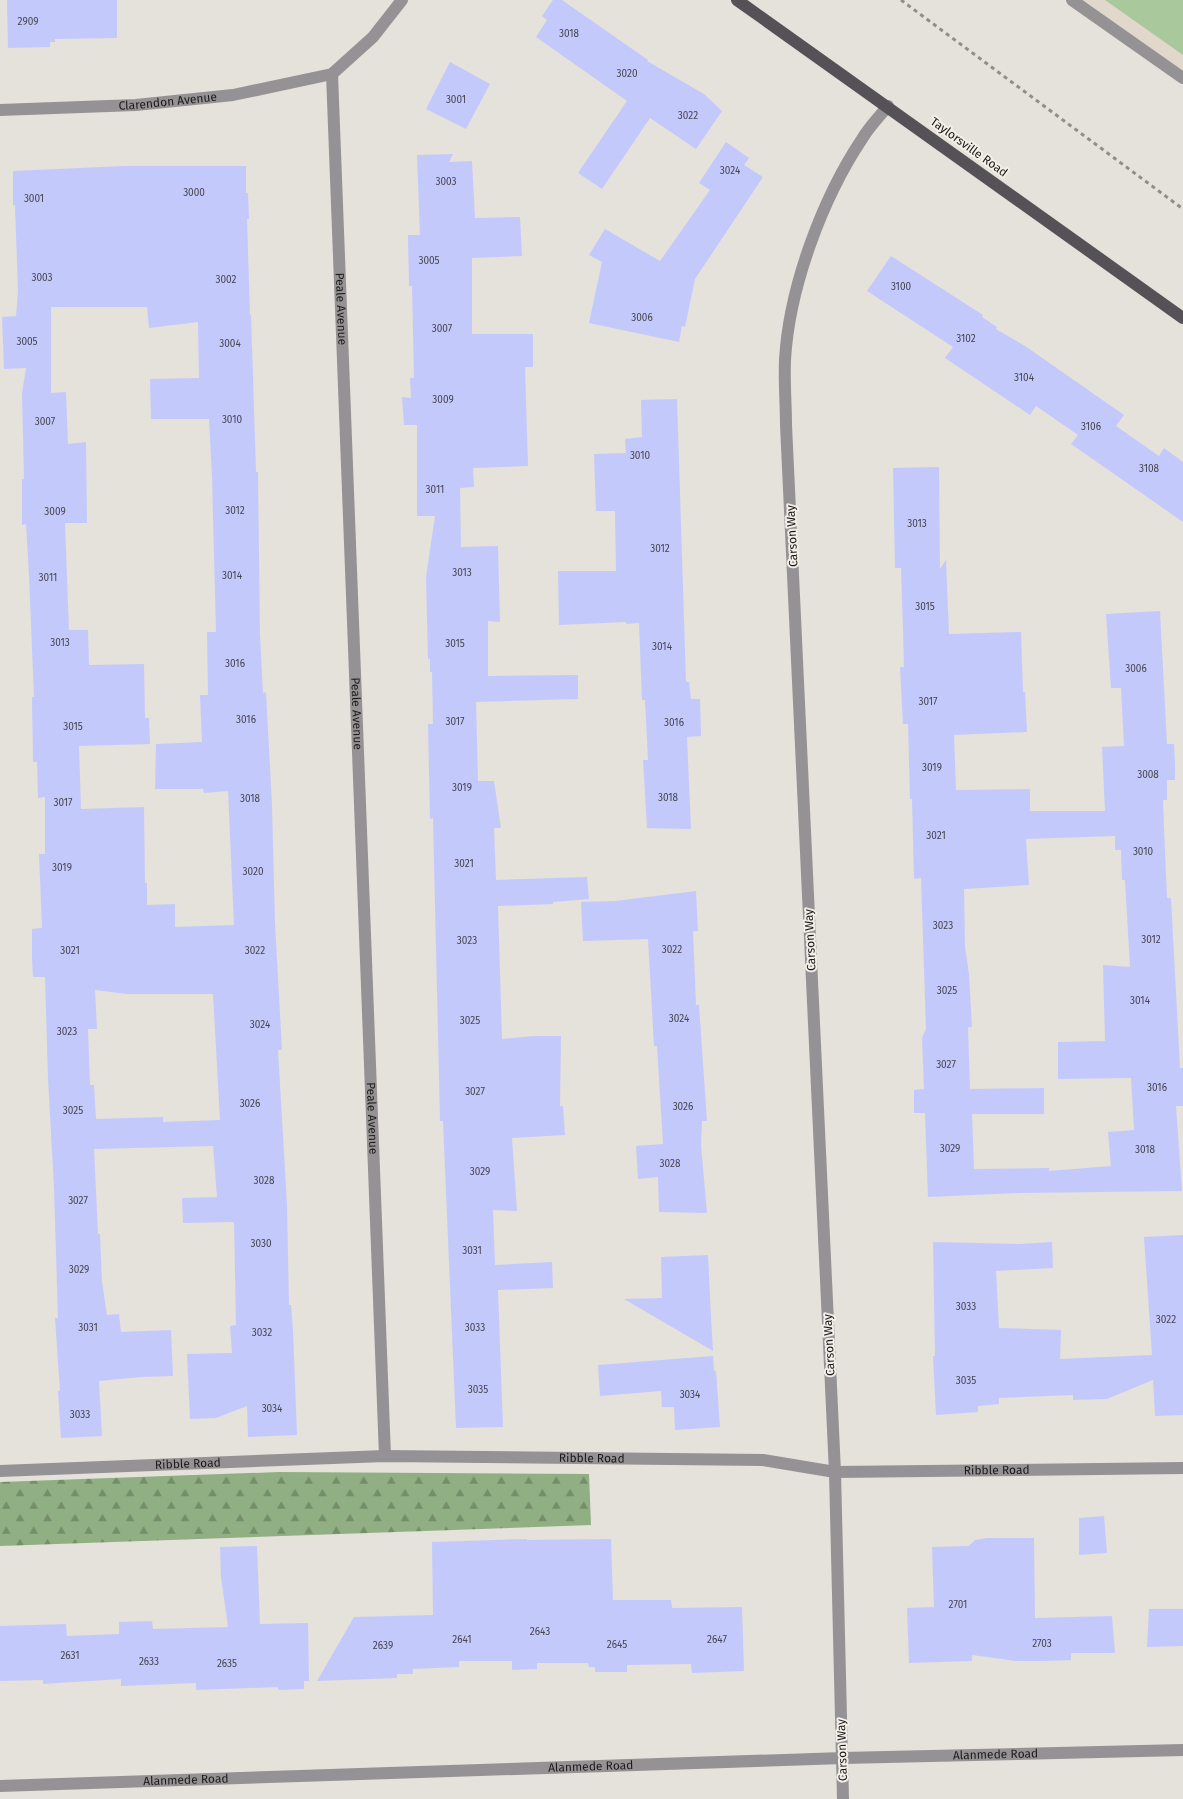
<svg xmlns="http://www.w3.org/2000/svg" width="1183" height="1799" font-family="'Fira Sans',sans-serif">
	<defs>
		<pattern id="forest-firs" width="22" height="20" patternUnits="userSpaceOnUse" patternTransform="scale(1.25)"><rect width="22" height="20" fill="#90af83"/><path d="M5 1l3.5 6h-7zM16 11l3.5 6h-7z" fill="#758e6a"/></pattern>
	</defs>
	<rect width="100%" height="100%" fill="#e5e1db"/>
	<path fill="#e1d7cb" d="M 1077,0 L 1183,0 L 1183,75 Z"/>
	<path fill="#a9c89c" d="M 1105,0 L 1183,0 L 1183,55 Z"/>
	<path fill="url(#forest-firs)" d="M 279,1472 L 589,1474 L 591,1525 L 0,1546 L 0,1482 Z"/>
	<path fill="#c4c9fc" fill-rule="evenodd" d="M 7,0 L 117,0 L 117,38 L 55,39 L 55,42 L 50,42 L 50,47 L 8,48 Z
		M 553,0 L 562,0 L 648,60 L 647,61 L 704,94 L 722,111 L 696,149 L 650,118 L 602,189 L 578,173 L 627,101 L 536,37 L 547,20 L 542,16 Z
		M 450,62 L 490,84 L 466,129 L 426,109 Z
		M 726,142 L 749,158 L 744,165 L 763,177 L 695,279 L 685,327 L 682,326 L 679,342 L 589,323 L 602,262 L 589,255 L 605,229 L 660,261 L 710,190 L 699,183 Z
		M 453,154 L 449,162 L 472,161 L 475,218 L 520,217 L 522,256 L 472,258 L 472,334 L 533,334 L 533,367 L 525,367 L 528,466 L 473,468 L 474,487 L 460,488 L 461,547 L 498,546 L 500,622 L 488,621 L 488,676 L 578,675 L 578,699 L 476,702 L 478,781 L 494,781 L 501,828 L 494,828 L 496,880 L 587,877 L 589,899 L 553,902 L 553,904 L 498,906 L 502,1039 L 533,1036 L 561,1036 L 560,1106 L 563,1106 L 565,1135 L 512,1138 L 517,1211 L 493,1210 L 495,1265 L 552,1262 L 553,1288 L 498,1290 L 503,1427 L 456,1428 L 443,1121 L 440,1121 L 433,818 L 430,819 L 428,724 L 433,724 L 432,672 L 430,672 L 430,659 L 428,659 L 426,577 L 435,516 L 417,516 L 417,425 L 404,425 L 402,397 L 411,398 L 410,378 L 414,378 L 412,286 L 409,286 L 408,235 L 420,235 L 417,155 Z
		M 124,166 L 246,166 L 246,193 L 248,193 L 249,219 L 247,219 L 250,315 L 251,315 L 256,472 L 258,472 L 260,635 L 263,693 L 266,692 L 272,805 L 275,923 L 282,1050 L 278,1050 L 287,1205 L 289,1305 L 291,1305 L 293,1331 L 297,1435 L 248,1437 L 247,1406 L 216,1418 L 190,1419 L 187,1354 L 232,1353 L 230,1326 L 236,1325 L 234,1222 L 183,1223 L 182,1198 L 217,1197 L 213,1146 L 94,1149 L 98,1234 L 100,1234 L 102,1282 L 107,1315 L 119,1314 L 121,1332 L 171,1330 L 173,1376 L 141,1377 L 99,1381 L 102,1436 L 61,1438 L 58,1391 L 60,1391 L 55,1318 L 58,1318 L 54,1188 L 48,1078 L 45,977 L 33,977 L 32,958 L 32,929 L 42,928 L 39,854 L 45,854 L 45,797 L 38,798 L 37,762 L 33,762 L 32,697 L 34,697 L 29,575 L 26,524 L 22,525 L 22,479 L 24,479 L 22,393 L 26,368 L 4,369 L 2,317 L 16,316 L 18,291 L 15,205 L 13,205 L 13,171 ZM 51,307 L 147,307 L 149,328 L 198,322 L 199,378 L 150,379 L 151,419 L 209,419 L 212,477 L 216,632 L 207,632 L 208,695 L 200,695 L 202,742 L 156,744 L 155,789 L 203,789 L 204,793 L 228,791 L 234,925 L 175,927 L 175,904 L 147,905 L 147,883 L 145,883 L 144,807 L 81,809 L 79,746 L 150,744 L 149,718 L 145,718 L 144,664 L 89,665 L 88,630 L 69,630 L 65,523 L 87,523 L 86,442 L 68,444 L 66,392 L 51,393 ZM 95,990 L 127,994 L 213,994 L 220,1120 L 163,1122 L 163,1117 L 96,1119 L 94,1085 L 90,1085 L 88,1029 L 97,1029 Z
		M 891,256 L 983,315 L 982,317 L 997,327 L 996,329 L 1025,346 L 1124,415 L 1116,426 L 1159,456 L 1164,448 L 1183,462 L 1183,522 L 1071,444 L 1078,435 L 1036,406 L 1030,415 L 945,358 L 953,347 L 867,291 Z
		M 677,399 L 686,682 L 689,682 L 691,699 L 700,699 L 701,736 L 687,737 L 691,829 L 647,828 L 643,760 L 648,760 L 645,700 L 642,700 L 639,623 L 626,624 L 626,622 L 559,625 L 558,571 L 616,571 L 615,511 L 596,511 L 594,454 L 626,453 L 625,439 L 642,437 L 641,400 Z
		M 939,467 L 940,569 L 946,560 L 949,634 L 1021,632 L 1023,692 L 1025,692 L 1027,732 L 954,735 L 956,790 L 1030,789 L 1030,811 L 1105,811 L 1102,747 L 1124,746 L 1121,688 L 1111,688 L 1106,614 L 1160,611 L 1167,744 L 1174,744 L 1175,764 L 1175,780 L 1167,780 L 1167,800 L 1163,800 L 1164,828 L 1167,898 L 1171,898 L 1180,1068 L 1183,1068 L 1183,1106 L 1176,1106 L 1182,1191 L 1020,1193 L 928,1197 L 925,1113 L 914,1113 L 914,1090 L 924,1089 L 922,1038 L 926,1029 L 921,878 L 914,879 L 912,799 L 910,799 L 908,724 L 903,724 L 900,667 L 904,667 L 903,630 L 901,568 L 895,568 L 893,468 ZM 1115,836 L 1115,850 L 1121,850 L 1122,880 L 1125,880 L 1130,967 L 1103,965 L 1105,1041 L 1058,1042 L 1058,1079 L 1131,1078 L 1134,1130 L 1108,1132 L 1111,1166 L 1049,1171 L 1049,1168 L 974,1169 L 972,1114 L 1044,1114 L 1044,1088 L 970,1089 L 968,1027 L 972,1027 L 969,974 L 965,947 L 964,889 L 1029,885 L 1026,839 Z
		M 696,891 L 698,931 L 693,931 L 696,1005 L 699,1005 L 707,1121 L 702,1121 L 701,1145 L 707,1213 L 659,1212 L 658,1177 L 638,1179 L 636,1146 L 663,1144 L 657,1046 L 654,1046 L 648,939 L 583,941 L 581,902 L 615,901 Z
		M 1183,1235 L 1183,1415 L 1155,1416 L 1153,1380 L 1107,1399 L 1073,1400 L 1073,1395 L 999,1398 L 999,1404 L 978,1406 L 978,1412 L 936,1415 L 933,1356 L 935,1356 L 933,1242 L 1020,1244 L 1052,1242 L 1053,1268 L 996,1271 L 999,1328 L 1061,1330 L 1060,1359 L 1152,1355 L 1144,1237 Z
		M 708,1255 L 711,1317 L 713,1351 L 624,1299 L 662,1298 L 661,1257 Z
		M 713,1356 L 714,1371 L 716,1371 L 720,1427 L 675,1430 L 674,1407 L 662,1407 L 661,1391 L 600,1396 L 598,1365 Z
		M 1104,1516 L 1107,1553 L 1079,1555 L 1079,1518 Z
		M 987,1538 L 1034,1538 L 1035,1618 L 1112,1616 L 1115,1653 L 1071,1653 L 1071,1660 L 1044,1661 L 1016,1661 L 972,1655 L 972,1661 L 909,1663 L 907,1608 L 934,1607 L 932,1547 L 969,1546 L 975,1540 Z
		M 527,1539 L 527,1540 L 611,1539 L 613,1600 L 671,1600 L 672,1608 L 742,1607 L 744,1671 L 692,1673 L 691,1664 L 627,1665 L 627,1672 L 595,1672 L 595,1667 L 589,1667 L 588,1663 L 537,1663 L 537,1669 L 512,1670 L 512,1661 L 459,1661 L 459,1667 L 413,1669 L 413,1674 L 397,1674 L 397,1678 L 317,1681 L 354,1617 L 433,1615 L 432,1542 Z
		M 257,1546 L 260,1624 L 308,1623 L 309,1681 L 304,1681 L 304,1689 L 278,1690 L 278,1687 L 196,1690 L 196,1683 L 121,1686 L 121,1679 L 43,1684 L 43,1680 L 0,1681 L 0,1626 L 66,1624 L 67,1636 L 119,1634 L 119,1622 L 152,1621 L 153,1629 L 228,1627 L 221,1577 L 220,1547 Z
		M 1149,1609 L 1183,1609 L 1183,1646 L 1147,1647 Z"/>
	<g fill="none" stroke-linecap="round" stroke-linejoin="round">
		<path stroke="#918e89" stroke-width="3" stroke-dasharray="4 4" stroke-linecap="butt" d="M 901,0 L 1183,209"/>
		<g stroke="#949295" stroke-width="12">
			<path d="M 1072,0 L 1183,78"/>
			<path id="s1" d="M 332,74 L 385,1456"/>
			<path id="s2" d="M 0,110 L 136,105 L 233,95 L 332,74 L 373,37 L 402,0"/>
			<path id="s3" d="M 0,1471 L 385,1456 L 763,1460 L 835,1472 L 1183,1468"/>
			<path id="s4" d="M 0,1786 L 843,1758 L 1183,1750"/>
			<path d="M 843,1799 L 835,1472 L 786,425 C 786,404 784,382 785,360 C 789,288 822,199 862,139 C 869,127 879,117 888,106"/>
		</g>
		<path stroke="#545256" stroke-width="12" d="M 737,0 L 1183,318"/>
	</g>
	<g text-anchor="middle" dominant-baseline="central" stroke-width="4" stroke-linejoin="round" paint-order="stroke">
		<g font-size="10" fill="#464651">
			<text x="28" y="22">2909</text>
			<text x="569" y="34">3018</text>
			<text x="627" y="74">3020</text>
			<text x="456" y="100">3001</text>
			<text x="688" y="116">3022</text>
			<text x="730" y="171">3024</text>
			<text x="446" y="182">3003</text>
			<text x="194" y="193">3000</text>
			<text x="34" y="199">3001</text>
			<text x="429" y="261">3005</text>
			<text x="42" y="278">3003</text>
			<text x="226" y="280">3002</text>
			<text x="901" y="287">3100</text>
			<text x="642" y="318">3006</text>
			<text x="442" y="329">3007</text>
			<text x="966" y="339">3102</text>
			<text x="27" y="342">3005</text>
			<text x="230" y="344">3004</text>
			<text x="1024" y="378">3104</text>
			<text x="443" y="400">3009</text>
			<text x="232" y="420">3010</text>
			<text x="45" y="422">3007</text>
			<text x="1091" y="427">3106</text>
			<text x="640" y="456">3010</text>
			<text x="1149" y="469">3108</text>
			<text x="435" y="490">3011</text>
			<text x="235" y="511">3012</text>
			<text x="55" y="512">3009</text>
			<text x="917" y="524">3013</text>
			<text x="660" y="549">3012</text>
			<text x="462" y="573">3013</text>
			<text x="232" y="576">3014</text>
			<text x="48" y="578">3011</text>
			<text x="925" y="607">3015</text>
			<text x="60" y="643">3013</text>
			<text x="455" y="644">3015</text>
			<text x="662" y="647">3014</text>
			<text x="235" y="664">3016</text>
			<text x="1136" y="669">3006</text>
			<text x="928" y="702">3017</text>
			<text x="246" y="720">3016</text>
			<text x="455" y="722">3017</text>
			<text x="674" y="723">3016</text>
			<text x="73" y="727">3015</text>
			<text x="932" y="768">3019</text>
			<text x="1148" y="775">3008</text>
			<text x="462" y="788">3019</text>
			<text x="668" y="798">3018</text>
			<text x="250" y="799">3018</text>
			<text x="63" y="803">3017</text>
			<text x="936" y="836">3021</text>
			<text x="1143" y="852">3010</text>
			<text x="464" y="864">3021</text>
			<text x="62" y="868">3019</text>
			<text x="253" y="872">3020</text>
			<text x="943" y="926">3023</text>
			<text x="1151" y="940">3012</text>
			<text x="467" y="941">3023</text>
			<text x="672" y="950">3022</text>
			<text x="70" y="951">3021</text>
			<text x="255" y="951">3022</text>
			<text x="947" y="991">3025</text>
			<text x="1140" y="1001">3014</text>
			<text x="679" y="1019">3024</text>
			<text x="470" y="1021">3025</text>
			<text x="260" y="1025">3024</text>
			<text x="67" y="1032">3023</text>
			<text x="946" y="1065">3027</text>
			<text x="1157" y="1088">3016</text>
			<text x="475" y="1092">3027</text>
			<text x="250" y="1104">3026</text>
			<text x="683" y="1107">3026</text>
			<text x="73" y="1111">3025</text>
			<text x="950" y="1149">3029</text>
			<text x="1145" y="1150">3018</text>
			<text x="670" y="1164">3028</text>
			<text x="480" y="1172">3029</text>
			<text x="264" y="1181">3028</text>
			<text x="78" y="1201">3027</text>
			<text x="261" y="1244">3030</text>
			<text x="472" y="1251">3031</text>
			<text x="79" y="1270">3029</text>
			<text x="966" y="1307">3033</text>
			<text x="1166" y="1320">3022</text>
			<text x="88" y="1328">3031</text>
			<text x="475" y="1328">3033</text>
			<text x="262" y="1333">3032</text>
			<text x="966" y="1381">3035</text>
			<text x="478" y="1390">3035</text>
			<text x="690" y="1395">3034</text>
			<text x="272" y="1409">3034</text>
			<text x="80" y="1415">3033</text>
			<text x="958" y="1605">2701</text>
			<text x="540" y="1632">2643</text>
			<text x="462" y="1640">2641</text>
			<text x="717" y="1640">2647</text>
			<text x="1042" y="1644">2703</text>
			<text x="617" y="1645">2645</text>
			<text x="383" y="1646">2639</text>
			<text x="70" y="1656">2631</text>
			<text x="149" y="1662">2633</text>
			<text x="227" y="1664">2635</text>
		</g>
		<g font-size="12" fill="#1c1a18" stroke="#f3eee8">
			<text stroke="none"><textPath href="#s2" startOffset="168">Clarendon Avenue</textPath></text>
			<text transform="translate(969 147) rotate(36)">Taylorsville Road</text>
			<text stroke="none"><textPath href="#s1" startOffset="235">Peale Avenue</textPath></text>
			<text transform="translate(792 536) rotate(-93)">Carson Way</text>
			<text stroke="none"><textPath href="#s1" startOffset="640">Peale Avenue</textPath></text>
			<text transform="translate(810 940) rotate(-93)">Carson Way</text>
			<text stroke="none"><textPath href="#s1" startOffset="1045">Peale Avenue</textPath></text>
			<text transform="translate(829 1345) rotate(-93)">Carson Way</text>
			<text stroke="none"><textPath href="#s3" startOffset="592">Ribble Road</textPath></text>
			<text stroke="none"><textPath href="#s3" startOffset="188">Ribble Road</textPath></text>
			<text stroke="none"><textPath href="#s3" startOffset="998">Ribble Road</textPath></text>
			<text transform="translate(842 1750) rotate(-92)">Carson Way</text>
			<text stroke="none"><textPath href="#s4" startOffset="996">Alanmede Road</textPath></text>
			<text stroke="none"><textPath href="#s4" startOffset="591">Alanmede Road</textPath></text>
			<text stroke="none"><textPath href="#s4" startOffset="186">Alanmede Road</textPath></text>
		</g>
	</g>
</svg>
